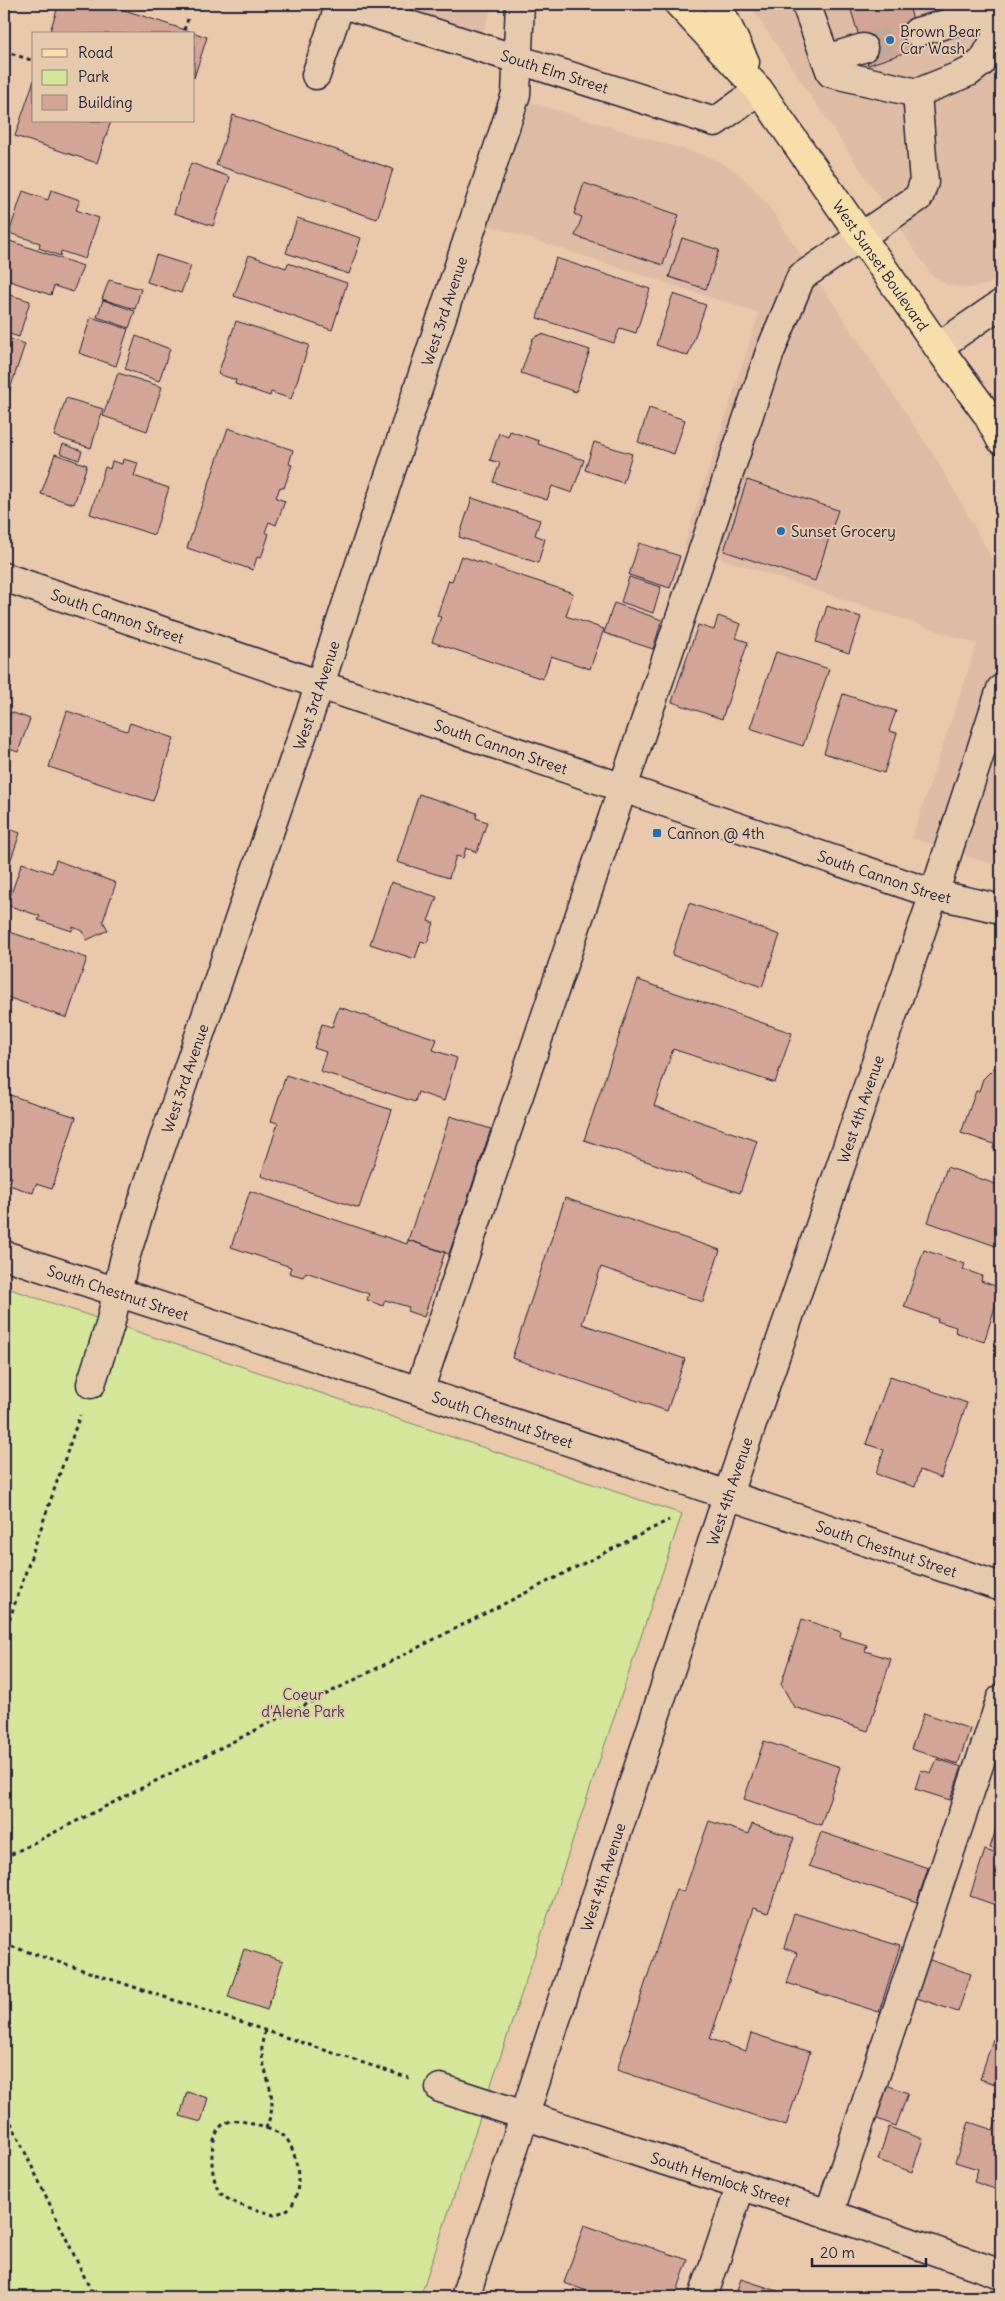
<svg xmlns="http://www.w3.org/2000/svg" width="1005" height="2301" font-family="Delius,sans-serif">
	<rect width="100%" height="100%" fill="#e9c8ac"/>
	<filter id="ink" filterUnits="userSpaceOnUse"><feTurbulence type="fractalNoise" baseFrequency=".02" numOctaves="2"/><feDisplacementMap in="SourceGraphic" scale="10" xChannelSelector="R" yChannelSelector="G"/><feConvolveMatrix kernelMatrix="1 2 1 2 8 2 1 2 1" color-interpolation-filters="sRGB"/></filter>
	<g filter="url(#ink)">
		<path fill="#debba4" d="M 388,4 L 493,4 L 482,35 Z
			M 749,4 L 1001,4 L 1001,276 L 987,285 L 968,288 L 947,285 L 931,274 Z
			M 529,102 L 712,158 L 736,171 L 768,205 L 938,462 L 991,557 L 1001,580 L 1001,867 L 912,838 L 977,644 L 684,546 L 759,313 L 488,225 Z"/>
		<path fill="#d5e599" stroke="#7c846a" d="M 4,1287 L 682,1514 L 420,2297 L 4,2297 Z"/>
		<path fill="#d3a597" stroke="#22223b" d="M 59,4 L 106,4 L 207,37 L 194,78 L 194,34 L 49,34 Z
			M 849,4 L 908,4 L 922,47 L 868,65 Z
			M 34,80 L 34,121 L 111,121 L 97,163 L 15,136 Z
			M 233,115 L 393,169 L 377,219 L 216,165 Z
			M 191,163 L 230,177 L 213,226 L 174,213 Z
			M 584,183 L 679,215 L 663,265 L 575,236 L 582,217 L 574,214 Z
			M 51,190 L 80,200 L 76,210 L 99,218 L 85,259 L 61,251 L 60,256 L 39,248 L 40,243 L 9,233 L 23,191 L 48,200 Z
			M 297,218 L 361,238 L 349,274 L 286,253 Z
			M 682,238 L 719,250 L 706,289 L 669,277 Z
			M 4,239 L 83,266 L 73,292 L 54,286 L 51,295 L 4,279 Z
			M 156,255 L 191,266 L 181,293 L 147,282 Z
			M 249,255 L 286,268 L 288,263 L 347,283 L 332,330 L 234,296 Z
			M 556,258 L 650,289 L 636,333 L 620,328 L 614,343 L 537,318 Z
			M 109,280 L 141,289 L 135,309 L 102,299 Z
			M 4,293 L 30,301 L 19,337 L 4,332 Z
			M 673,294 L 706,305 L 688,356 L 656,345 Z
			M 103,300 L 135,311 L 129,328 L 97,317 Z
			M 91,317 L 128,329 L 116,366 L 79,353 Z
			M 236,321 L 309,345 L 291,399 L 271,392 L 270,396 L 235,384 L 236,380 L 218,374 Z
			M 542,334 L 590,350 L 576,392 L 521,373 L 533,338 Z
			M 136,336 L 170,349 L 159,381 L 125,369 Z
			M 4,337 L 25,344 L 8,395 L 4,394 Z
			M 118,373 L 162,387 L 147,431 L 103,416 Z
			M 66,398 L 103,409 L 91,448 L 54,436 Z
			M 649,408 L 685,420 L 674,454 L 638,442 Z
			M 228,428 L 293,450 L 289,464 L 292,465 L 284,488 L 280,487 L 276,498 L 285,501 L 276,525 L 269,522 L 265,532 L 269,534 L 261,558 L 257,557 L 253,570 L 187,548 Z
			M 510,431 L 539,441 L 538,444 L 584,460 L 572,493 L 552,486 L 547,500 L 493,482 L 500,463 L 490,460 L 499,433 L 508,437 Z
			M 594,442 L 632,454 L 623,483 L 585,470 Z
			M 63,444 L 82,451 L 79,460 L 60,453 Z
			M 55,454 L 87,465 L 74,504 L 41,494 Z
			M 123,459 L 138,463 L 134,476 L 169,488 L 154,535 L 90,514 L 105,467 L 110,469 L 112,461 L 122,464 Z
			M 747,480 L 838,510 L 815,581 L 724,551 Z
			M 472,498 L 540,520 L 535,535 L 545,539 L 538,563 L 459,537 Z
			M 639,543 L 680,556 L 670,588 L 629,575 Z
			M 461,556 L 573,593 L 566,616 L 604,629 L 590,669 L 551,656 L 543,679 L 432,642 L 441,617 L 437,616 L 449,580 L 452,581 Z
			M 629,577 L 661,587 L 653,613 L 621,602 Z
			M 614,603 L 662,620 L 653,649 L 604,633 Z
			M 827,606 L 861,617 L 849,653 L 816,642 Z
			M 718,616 L 741,624 L 736,638 L 748,642 L 722,719 L 672,702 L 698,625 L 714,630 Z
			M 776,652 L 829,669 L 803,746 L 750,728 Z
			M 4,681 L 11,683 L 4,706 Z
			M 843,694 L 896,711 L 889,731 L 897,733 L 884,773 L 824,753 Z
			M 67,711 L 127,731 L 130,723 L 174,738 L 153,801 L 49,767 Z
			M 11,712 L 30,719 L 18,752 L 4,747 L 4,732 Z
			M 419,794 L 477,813 L 476,818 L 487,822 L 477,852 L 466,848 L 463,858 L 456,856 L 449,878 L 397,862 Z
			M 4,827 L 20,833 L 8,868 L 4,867 Z
			M 56,860 L 116,883 L 103,921 L 108,930 L 87,940 L 83,931 L 73,927 L 72,931 L 38,920 L 40,916 L 7,905 L 22,863 L 52,873 Z
			M 391,882 L 437,897 L 428,921 L 434,923 L 427,943 L 421,941 L 415,959 L 370,944 Z
			M 689,903 L 780,935 L 762,987 L 672,955 Z
			M 4,930 L 87,958 L 67,1018 L 4,996 Z
			M 638,980 L 792,1033 L 775,1083 L 673,1049 L 654,1106 L 757,1141 L 740,1193 L 584,1140 Z
			M 339,1007 L 437,1039 L 433,1050 L 457,1058 L 444,1101 L 418,1092 L 415,1102 L 320,1071 L 326,1052 L 314,1048 L 322,1024 L 332,1027 Z
			M 1001,1066 L 1001,1152 L 993,1149 L 994,1144 L 961,1133 L 976,1091 L 979,1091 L 983,1079 L 994,1068 Z
			M 286,1075 L 392,1110 L 359,1208 L 261,1176 L 278,1123 L 271,1121 Z
			M 4,1093 L 76,1117 L 52,1189 L 36,1184 L 33,1193 L 9,1185 L 12,1177 L 4,1174 Z
			M 450,1116 L 491,1129 L 449,1254 L 408,1240 Z
			M 947,1167 L 1001,1186 L 1001,1248 L 928,1222 Z
			M 250,1191 L 407,1244 L 408,1240 L 445,1252 L 424,1317 L 407,1311 L 409,1307 L 385,1300 L 383,1306 L 367,1300 L 369,1294 L 306,1272 L 303,1277 L 289,1273 L 291,1267 L 231,1247 Z
			M 565,1198 L 720,1250 L 703,1302 L 601,1267 L 582,1324 L 685,1359 L 667,1411 L 512,1358 Z
			M 924,1250 L 965,1264 L 963,1269 L 982,1276 L 981,1281 L 1001,1288 L 984,1342 L 955,1332 L 956,1327 L 937,1321 L 938,1319 L 904,1307 Z
			M 890,1376 L 967,1403 L 941,1478 L 920,1470 L 915,1487 L 876,1474 L 884,1450 L 866,1444 Z
			M 802,1619 L 841,1632 L 840,1637 L 867,1645 L 865,1651 L 891,1659 L 868,1731 L 794,1707 L 781,1684 Z
			M 924,1713 L 970,1729 L 958,1764 L 911,1749 Z
			M 764,1741 L 840,1767 L 821,1825 L 744,1799 Z
			M 937,1759 L 962,1767 L 950,1800 L 915,1789 L 921,1770 L 931,1773 Z
			M 1001,1813 L 1001,1851 L 990,1848 Z
			M 709,1821 L 749,1834 L 752,1824 L 794,1838 L 768,1913 L 753,1908 L 710,2039 L 746,2051 L 751,2033 L 810,2052 L 786,2126 L 617,2070 L 676,1889 L 684,1892 Z
			M 821,1832 L 928,1868 L 917,1902 L 809,1866 Z
			M 985,1850 L 1001,1855 L 1001,1907 L 970,1896 Z
			M 794,1913 L 900,1946 L 879,2012 L 787,1983 L 797,1953 L 784,1948 Z
			M 244,1949 L 283,1961 L 267,2010 L 228,1997 Z
			M 927,1959 L 971,1974 L 958,2012 L 914,1997 Z
			M 993,2039 L 1001,2042 L 1001,2086 L 980,2079 Z
			M 884,2084 L 908,2093 L 896,2126 L 872,2117 Z
			M 187,2092 L 208,2098 L 201,2122 L 180,2116 Z
			M 996,2121 L 1001,2123 L 1001,2191 L 974,2182 L 978,2169 L 955,2162 L 969,2122 L 993,2130 Z
			M 889,2127 L 923,2139 L 912,2172 L 878,2160 Z
			M 584,2225 L 688,2260 L 675,2297 L 605,2297 L 564,2283 Z
			M 741,2279 L 796,2297 L 735,2297 Z"/>
		<g fill="none" stroke-linecap="round" stroke-linejoin="round">
			<path stroke="#c1a795" stroke-width="28" stroke-dasharray="28 14" stroke-linecap="butt" d="M 863,48 L 917,32"/>
			<g stroke="#22223b" stroke-width="31">
				<g id="minor">
					<path id="s1" d="M 343,4 L 715,122 L 759,90"/>
					<path d="M 917,32 L 989,12"/>
					<path d="M 826,59 L 863,48"/>
					<path d="M 316,75 L 340,4"/>
					<path d="M 917,93 L 969,72 L 983,61 L 997,36 L 987,4"/>
					<path d="M 938,347 L 1001,304"/>
					<path id="s2" d="M 4,577 L 934,894 L 1001,909"/>
					<path id="s3" d="M 4,1255 L 419,1391 L 1001,1587"/>
					<path id="s4" d="M 91,1384 L 110,1325 L 124,1261 L 148,1185 L 320,684 L 516,94 L 520,4"/>
					<path d="M 419,1391 L 770,352 L 801,277 L 919,197 L 924,182 L 917,93 L 831,73 L 806,4"/>
					<path id="s5" d="M 440,2088 L 829,2214 L 1001,2274"/>
					<path d="M 829,2214 L 1001,1699"/>
					<path id="s6" d="M 465,2297 L 728,1494 L 934,894 L 1001,689"/>
					<path d="M 703,2297 L 741,2185"/>
				</g>
			</g>
			<g stroke="#22223b" stroke-width="31">
				<g id="major">
					<path id="s7" d="M 679,4 L 759,90 L 938,347 L 987,414 L 1001,440"/>
					<path d="M 717,4 L 745,62"/>
				</g>
			</g>
			<path stroke="#22223b" stroke-width="3" stroke-dasharray="4 4" stroke-linecap="butt" d="M 184,30 L 188,19
				M 4,51 L 34,61
				M 4,1635 L 80,1415
				M 4,1858 L 669,1520
				M 4,1944 L 409,2078
				M 265,2031 C 255,2061 272,2077 272,2105 C 272,2113 269,2120 266,2128 C 254,2125 240,2118 228,2122 C 207,2128 209,2178 220,2192 C 231,2206 258,2209 274,2215 C 278,2213 284,2212 288,2209 C 305,2196 298,2149 284,2136 C 279,2133 272,2130 266,2128
				M 4,2108 L 94,2297"/>
			<use href="#minor" stroke="#e6caad" stroke-width="28"/>
			<use href="#major" stroke="#f8deab" stroke-width="28"/>
		</g>
	</g>
	<g fill="#1f6fb2" stroke="#e6caad" stroke-width="2">
		<circle cx="890" cy="40" r="5"/>
		<circle cx="781" cy="531" r="5"/>
		<rect x="652" y="828" width="10" height="10" rx="2.5"/>
	</g>
	<g text-anchor="middle" dominant-baseline="central" stroke-width="4" stroke-linejoin="round" paint-order="stroke">
		<g font-size="15" fill="#22223b" stroke="#e6caad" text-anchor="start">
			<text x="900" y="31">Brown Bear<tspan x="900" dy="17">Car Wash</tspan></text>
			<text x="791" y="531">Sunset Grocery</text>
			<text x="667" y="833">Cannon @ 4th</text>
		</g>
		<g font-size="15" fill="#22223b" stroke="#e6caad">
			<text stroke="none"><textPath href="#s1" startOffset="222">South Elm Street</textPath></text>
			<text stroke="none"><textPath href="#s7" startOffset="331">West Sunset Boulevard</textPath></text>
			<text stroke="none"><textPath href="#s4" startOffset="1130">West 3rd Avenue</textPath></text>
			<text stroke="none"><textPath href="#s2" startOffset="120">South Cannon Street</textPath></text>
			<text stroke="none"><textPath href="#s4" startOffset="725">West 3rd Avenue</textPath></text>
			<text stroke="none"><textPath href="#s2" startOffset="525">South Cannon Street</textPath></text>
			<text stroke="none"><textPath href="#s2" startOffset="930">South Cannon Street</textPath></text>
			<text stroke="none"><textPath href="#s4" startOffset="320">West 3rd Avenue</textPath></text>
			<text stroke="none"><textPath href="#s6" startOffset="1252">West 4th Avenue</textPath></text>
			<text stroke="none"><textPath href="#s3" startOffset="120">South Chestnut Street</textPath></text>
			<text stroke="none"><textPath href="#s3" startOffset="525">South Chestnut Street</textPath></text>
			<text stroke="none"><textPath href="#s6" startOffset="848">West 4th Avenue</textPath></text>
			<text stroke="none"><textPath href="#s3" startOffset="930">South Chestnut Street</textPath></text>
			<text stroke="none"><textPath href="#s6" startOffset="442">West 4th Avenue</textPath></text>
			<text stroke="none"><textPath href="#s5" startOffset="295">South Hemlock Street</textPath></text>
		</g>
		<g font-size="15" fill="#3d3f49" stroke="#e6caad">
			<text x="303" y="1694">Coeur<tspan x="303" dy="17">d'Alene Park</tspan></text>
		</g>
	</g>
	<rect width="1005" height="2301" fill="none" stroke="#e6caad" stroke-width="20"/>
	<rect x="10" y="10" width="985" height="2281" fill="none" stroke="#22223b" stroke-width="2" filter="url(#ink)"/>
	<rect x="32" y="32" width="162" height="90" fill="#e6caad" stroke="#98877f"/>
	<rect x="42" y="49" width="25" height="8" fill="#f8deab" stroke="#98877f"/>
	<text x="78" y="58" font-size="15" fill="#22223b">Road</text>
	<rect x="42" y="70" width="25" height="15" fill="#d5e599" stroke="#98877f"/>
	<text x="78" y="82" font-size="15" fill="#22223b">Park</text>
	<rect x="42" y="95" width="25" height="15" fill="#d3a597" stroke="#98877f"/>
	<text x="78" y="108" font-size="15" fill="#22223b">Building</text>
	<path d="M812 2258v8h114v-8" fill="none" stroke="#22223b" stroke-width="2.5"/>
	<text x="820" y="2258" font-size="15" fill="#22223b" stroke="#e6caad" stroke-width="4" paint-order="stroke">20 m</text>
</svg>
